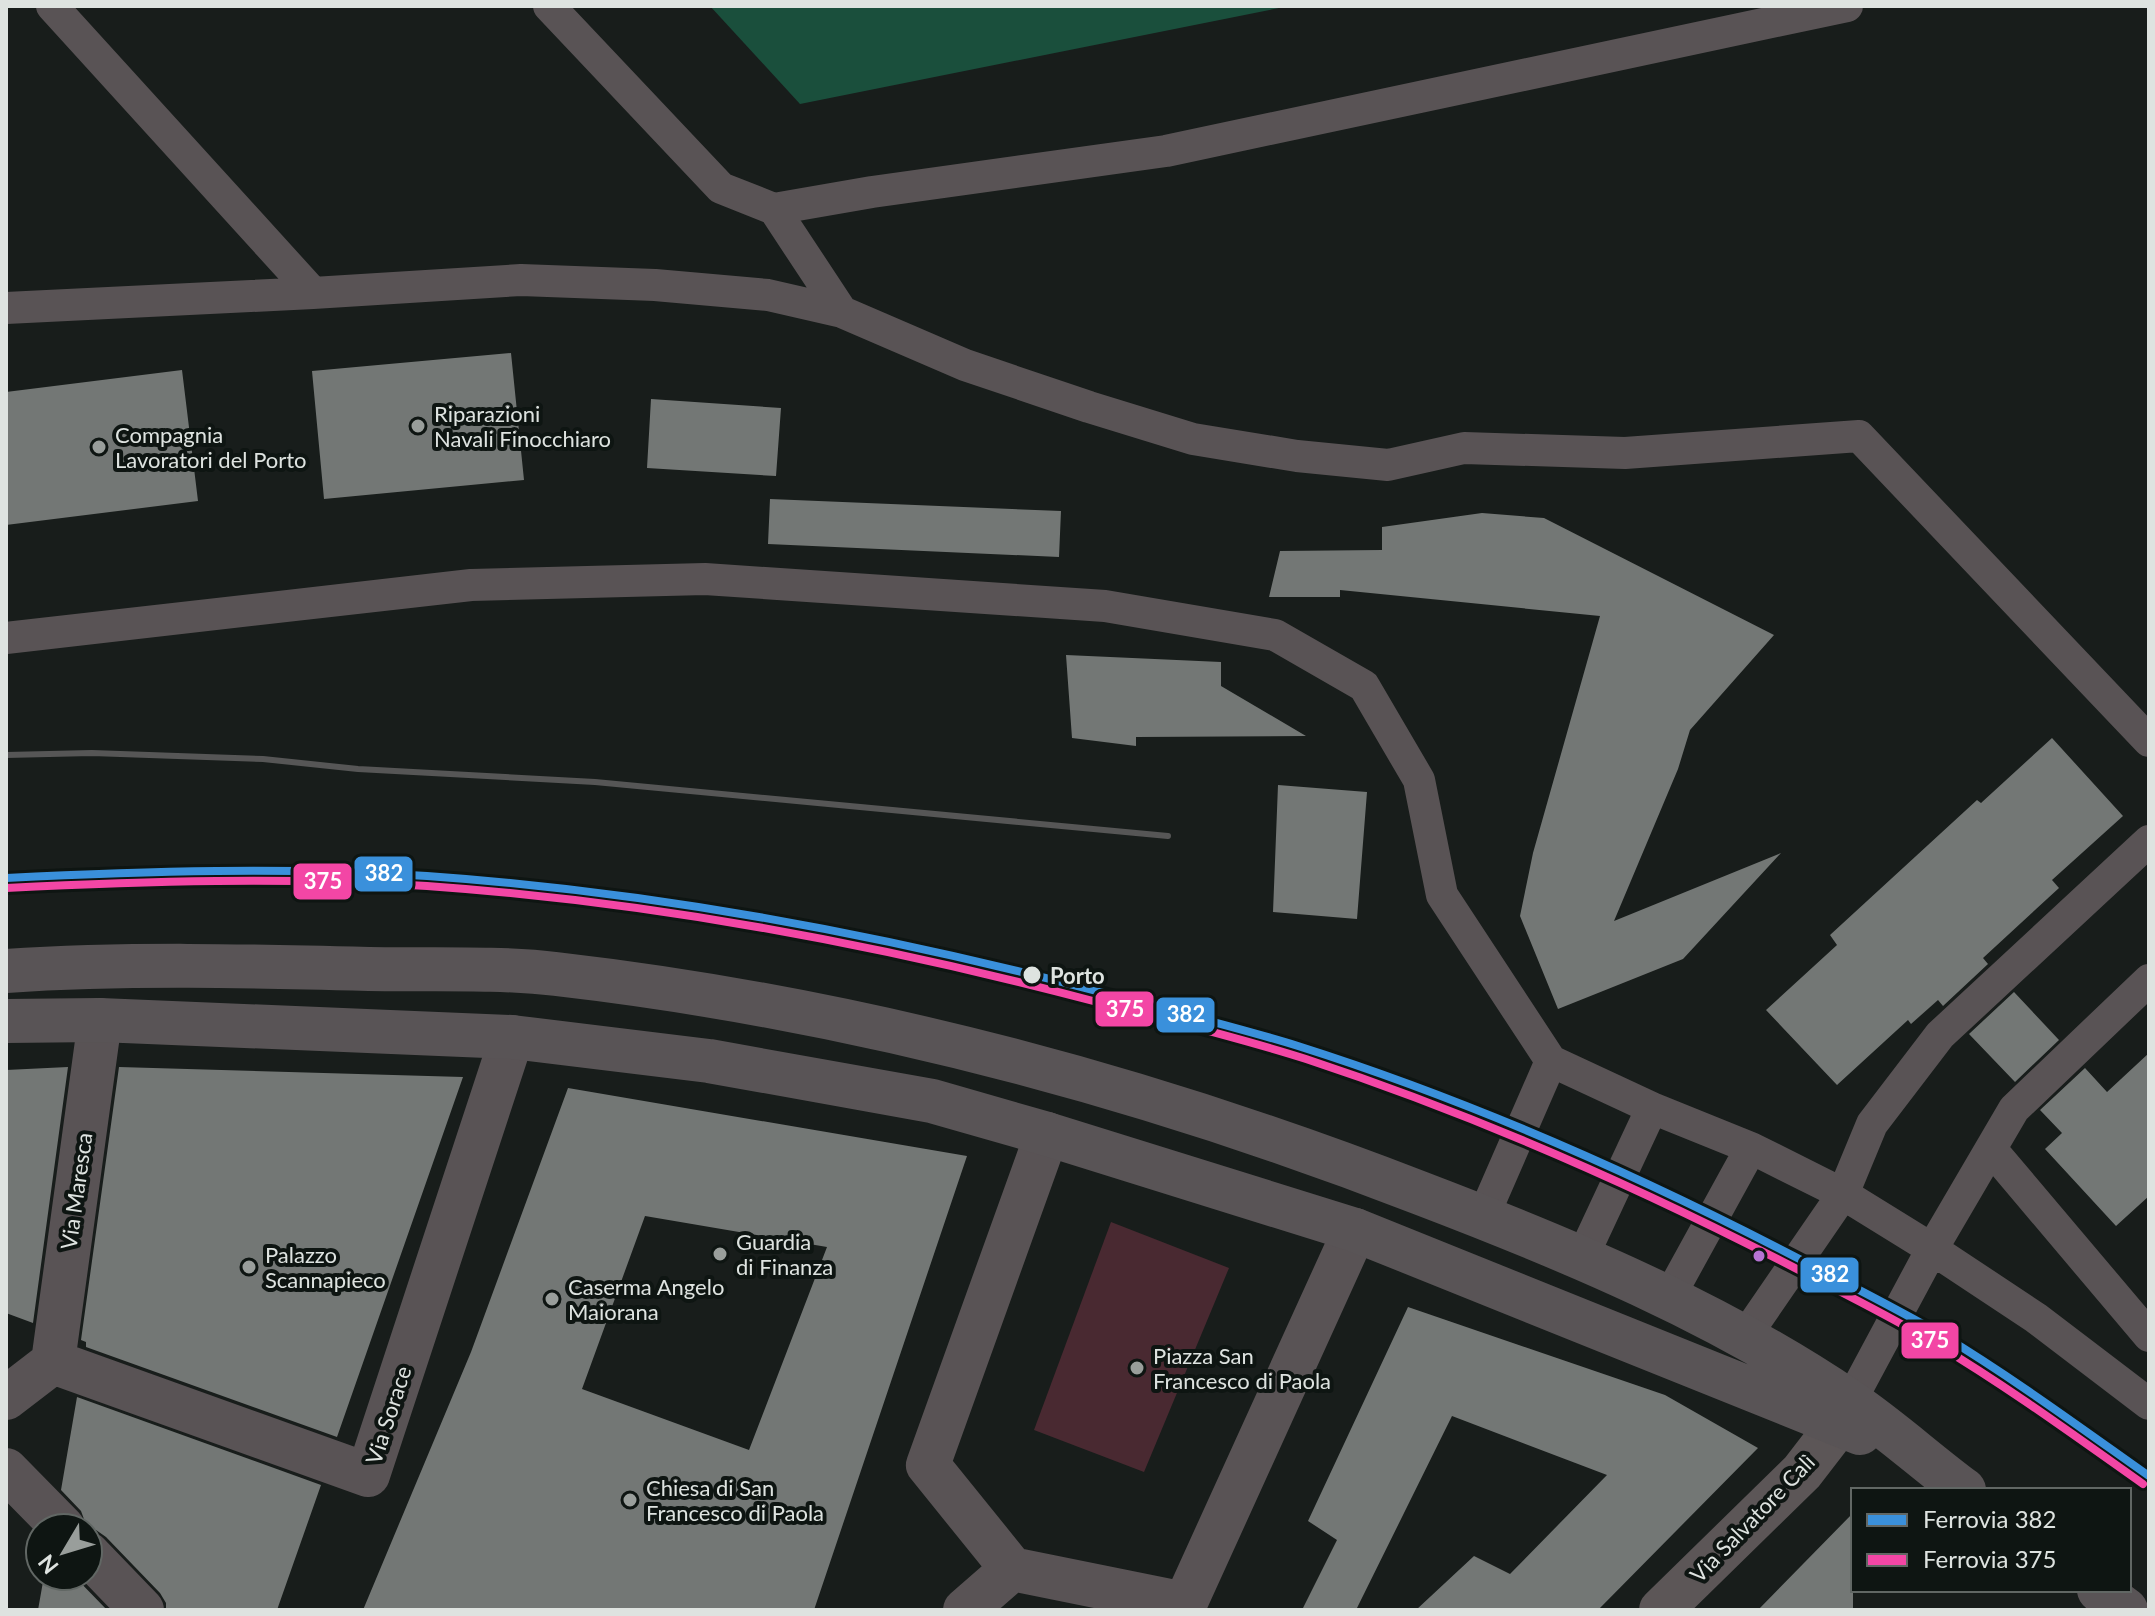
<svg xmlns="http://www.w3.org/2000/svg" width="2155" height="1616" font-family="Lato,sans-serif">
	<rect width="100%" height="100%" fill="#181d1b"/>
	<path fill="#492931" d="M 1111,1222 L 1229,1268 L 1144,1472 L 1034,1430 Z"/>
	<path fill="#1a4f3c" d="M 710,6 L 1289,6 L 800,104 Z"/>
	<path fill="#737775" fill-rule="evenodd" d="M 511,353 L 524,480 L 324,499 L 312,371 Z
		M 182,370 L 198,501 L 6,525 L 6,392 Z
		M 651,399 L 781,408 L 776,476 L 647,468 Z
		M 770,499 L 1061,511 L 1059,557 L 768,544 Z
		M 1482,513 L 1544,518 L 1774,635 L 1690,730 L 1678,769 L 1614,921 L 1781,853 L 1683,959 L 1558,1009 L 1520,916 L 1533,853 L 1600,616 L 1340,590 L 1340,597 L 1269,597 L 1280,551 L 1382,550 L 1382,527 Z
		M 1066,655 L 1221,662 L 1221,686 L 1306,736 L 1136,737 L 1136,746 L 1072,738 Z
		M 2052,738 L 2123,816 L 2052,880 L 2059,888 L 1983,958 L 1988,964 L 1943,1006 L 1938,1000 L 1911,1024 L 1908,1020 L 1837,1085 L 1766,1010 L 1837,945 L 1830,935 L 1977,800 L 1981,803 Z
		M 1278,785 L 1367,792 L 1357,919 L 1273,912 Z
		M 2014,992 L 2059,1040 L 2015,1082 L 1969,1034 Z
		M 2149,1053 L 2149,1196 L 2116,1226 L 2045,1149 L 2062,1133 L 2040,1110 L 2085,1068 L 2107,1092 Z
		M 68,1067 L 33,1323 L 6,1313 L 6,1070 Z
		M 119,1067 L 463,1077 L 337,1437 L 86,1347 L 86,1342 L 81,1340 Z
		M 568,1088 L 967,1156 L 814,1610 L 363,1610 L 471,1352 ZM 645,1216 L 827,1247 L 749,1450 L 582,1389 Z
		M 1408,1307 L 1665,1395 L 1758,1448 L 1598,1610 L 1416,1610 L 1474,1556 L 1510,1574 L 1607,1475 L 1452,1416 L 1356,1610 L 1302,1610 L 1337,1540 L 1308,1521 Z
		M 77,1397 L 321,1485 L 277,1610 L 166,1610 L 166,1603 L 160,1593 L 106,1537 L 96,1530 L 88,1530 L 81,1511 L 61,1490 Z
		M 1853,1513 L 1853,1610 L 1758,1610 Z
		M 44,1576 L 74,1576 L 107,1610 L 38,1610 Z"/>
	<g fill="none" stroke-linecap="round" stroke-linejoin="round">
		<path stroke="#595355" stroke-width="32" d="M 52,6 L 313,293
			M 549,6 L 721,188 L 774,209 L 872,192 L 1166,151 L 1847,6
			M 774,209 L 842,312
			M 6,308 L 313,293 L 521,280 L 655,285 L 768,295 L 842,312 L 965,365 L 1089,407 L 1193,439 L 1297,456 L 1388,465 L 1464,448 L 1625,453 L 1859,436 L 2149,741
			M 6,638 L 471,585 L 705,579 L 1105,606 L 1275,635 L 1364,686 L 1419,780 L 1442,895 L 1551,1061 L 1652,1108 L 1751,1148 L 1843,1194 L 1932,1249 L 2036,1318 L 2149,1404
			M 1991,1149 L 2149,1336
			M 1483,1217 L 1551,1061
			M 1581,1260 L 1652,1108
			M 1668,1299 L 1751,1148
			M 1744,1338 L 1843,1194 L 1872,1124 L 1940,1035 L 2149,841
			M 1850,1402 L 1932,1249 L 2014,1109 L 2149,980"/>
		<path stroke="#595355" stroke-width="44" d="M 1047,1134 L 928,1465 L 1012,1569 L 1185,1604 L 1355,1230
			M 53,1362 L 368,1475 L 512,1037
			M 53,1362 L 100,1020
			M 6,1398 L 53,1362
			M 6,1470 L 63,1528
			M 88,1554 L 142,1610
			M 965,1610 L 1012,1569"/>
		<path stroke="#5c5657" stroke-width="44" d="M 1661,1610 L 1802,1472 L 1839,1424"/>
		<path stroke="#595456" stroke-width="44" d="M 6,971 C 127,963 248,966 369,969 C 429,970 498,967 556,974 C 851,1008 1144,1086 1420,1193 C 1567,1249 1718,1312 1849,1401 C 1889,1428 1925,1461 1964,1490
			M 6,1021 L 100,1020 L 512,1037 L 709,1061 L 932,1101 L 1047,1134 L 1355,1230 L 1860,1433
			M 2099,1590 L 2126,1610"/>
		<path stroke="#565656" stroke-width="6" d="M 6,755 L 92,753 L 263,759 L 358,769 L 595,782 L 1168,836"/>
		<g stroke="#0e1512" stroke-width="14">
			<path id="rail-1" d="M 6,878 C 146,871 287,867 427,876 C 655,892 880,934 1100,992 C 1166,1010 1233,1026 1298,1046 C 1475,1102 1647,1179 1811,1265 C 1855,1288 1899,1310 1942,1335 C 2013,1378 2081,1428 2149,1476"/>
		</g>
		<g stroke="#0e1512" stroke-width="14">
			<path id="rail-2" d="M 6,888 C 146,881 287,877 427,886 C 654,902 878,944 1097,1002 C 1167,1020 1237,1037 1306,1059 C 1482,1117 1652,1193 1816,1279 C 1856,1300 1897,1320 1936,1344 C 2008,1387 2075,1436 2143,1484"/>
		</g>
		<use href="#rail-1" stroke="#3a90db" stroke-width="8"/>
		<use href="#rail-2" stroke="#f346a5" stroke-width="8"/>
	</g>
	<g fill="#999e9b" stroke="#0e1512" stroke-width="3">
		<circle cx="418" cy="426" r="8"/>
		<circle cx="99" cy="447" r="8"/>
		<circle cx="720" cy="1254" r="8"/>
		<circle cx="249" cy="1267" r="8"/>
		<circle cx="552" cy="1299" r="8"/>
		<circle cx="1137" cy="1368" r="8"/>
		<circle cx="630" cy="1500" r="8"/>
	</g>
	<circle fill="#dee3e0" stroke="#0e1512" stroke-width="3" cx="1032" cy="975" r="10"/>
	<circle fill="#b673d3" stroke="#0e1512" stroke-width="3" cx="1759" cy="1256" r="7"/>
	<g text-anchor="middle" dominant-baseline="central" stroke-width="8" stroke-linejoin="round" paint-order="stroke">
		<g font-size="22" fill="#dee3e0" stroke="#0e1512" text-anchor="start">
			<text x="434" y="413">Riparazioni<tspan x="434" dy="25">Navali Finocchiaro</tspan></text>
			<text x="115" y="434">Compagnia<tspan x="115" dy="25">Lavoratori del Porto</tspan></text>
			<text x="736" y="1241">Guardia<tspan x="736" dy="25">di Finanza</tspan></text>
			<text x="265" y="1254">Palazzo<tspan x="265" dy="25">Scannapieco</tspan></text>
			<text x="568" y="1286">Caserma Angelo<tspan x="568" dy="25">Maiorana</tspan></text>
			<text x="1153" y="1355">Piazza San<tspan x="1153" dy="25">Francesco di Paola</tspan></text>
			<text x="646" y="1487">Chiesa di San<tspan x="646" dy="25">Francesco di Paola</tspan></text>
		</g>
		<g font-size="22" font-weight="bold" fill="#dee3e0" stroke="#0e1512" text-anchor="start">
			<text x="1050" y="975">Porto</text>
		</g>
		<g font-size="22" fill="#dee3e0" stroke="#0e1512">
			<text transform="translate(76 1191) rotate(-82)">Via Maresca</text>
			<text transform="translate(388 1415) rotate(-72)">Via Sorace</text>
			<text transform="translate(1752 1518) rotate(-46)">Via Salvatore Calì</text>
		</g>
	</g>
	<g stroke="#0e1512" stroke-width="3">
		<rect x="353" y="855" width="61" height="38" rx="8" fill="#3a90db"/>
		<rect x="292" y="862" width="61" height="39" rx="8" fill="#f346a5"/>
		<rect x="1094" y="990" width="61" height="38" rx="8" fill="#f346a5"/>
		<rect x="1155" y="996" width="61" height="38" rx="8" fill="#3a90db"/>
		<rect x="1799" y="1256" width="61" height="38" rx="8" fill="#3a90db"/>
		<rect x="1900" y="1321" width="60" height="39" rx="8" fill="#f346a5"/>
	</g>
	<g font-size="22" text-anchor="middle" font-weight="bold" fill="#fff">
		<text x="384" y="881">382</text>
		<text x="323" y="889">375</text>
		<text x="1125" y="1017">375</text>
		<text x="1186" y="1022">382</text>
		<text x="1830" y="1282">382</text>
		<text x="1930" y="1348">375</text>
	</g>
	<rect width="2155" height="1616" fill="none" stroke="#dee3e0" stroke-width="16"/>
	<rect x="1851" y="1488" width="280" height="104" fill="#0e1512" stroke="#616764" stroke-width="2"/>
	<rect x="1867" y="1514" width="40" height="12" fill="#3a90db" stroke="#616764" stroke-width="2"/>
	<text x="1923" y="1528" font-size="24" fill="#dee3e0">Ferrovia 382</text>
	<rect x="1867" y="1554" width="40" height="12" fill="#f346a5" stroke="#616764" stroke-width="2"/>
	<text x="1923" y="1568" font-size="24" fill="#dee3e0">Ferrovia 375</text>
	<g transform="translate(64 1552) rotate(232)"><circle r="38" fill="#0e1512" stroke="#616764" stroke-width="2"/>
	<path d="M0-6L14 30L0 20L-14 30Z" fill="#999e9b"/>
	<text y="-12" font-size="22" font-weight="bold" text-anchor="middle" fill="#dee3e0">N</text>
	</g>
</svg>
